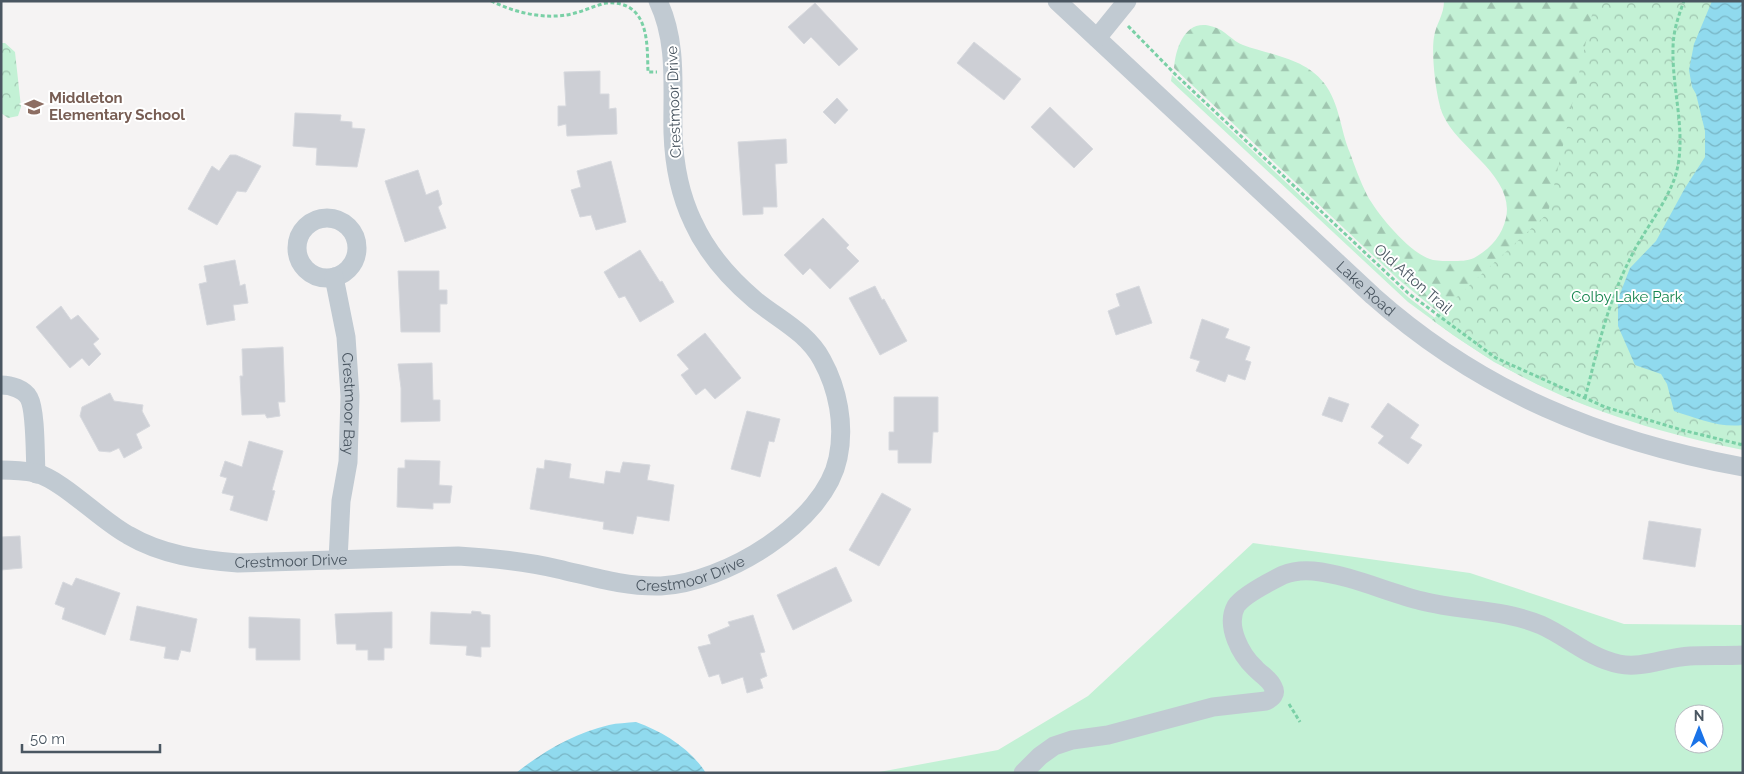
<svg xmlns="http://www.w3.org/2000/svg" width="1744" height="774" font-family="Raleway,sans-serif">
	<defs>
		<pattern id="forest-firs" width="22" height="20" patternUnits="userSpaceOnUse" patternTransform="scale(1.25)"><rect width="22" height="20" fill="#c3f1d5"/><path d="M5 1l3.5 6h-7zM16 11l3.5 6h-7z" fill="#a0c6b0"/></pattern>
		<pattern id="park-crowns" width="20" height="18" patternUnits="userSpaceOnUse" patternTransform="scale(1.25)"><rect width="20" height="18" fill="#c3f1d5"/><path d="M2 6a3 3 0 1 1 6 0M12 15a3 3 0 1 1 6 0" fill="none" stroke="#a0c6b0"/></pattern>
		<pattern id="water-waves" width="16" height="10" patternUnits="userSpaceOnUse" patternTransform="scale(1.25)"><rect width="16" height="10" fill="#90daee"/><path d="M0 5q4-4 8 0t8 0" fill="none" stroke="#78b4c4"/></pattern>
	</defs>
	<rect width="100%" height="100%" fill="#f5f3f3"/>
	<path fill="#c3f1d5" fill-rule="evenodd" d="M 1172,75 L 1408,297 L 1444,325 L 1588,406 L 1539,385 L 1494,362 L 1453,335 L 1408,302 L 1171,81 Z
		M 1253,543 L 1470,573 L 1624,624 L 1743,625 L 1743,773 L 874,773 L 998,750 L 1088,696 ZM 1684,714 L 1714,714 L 1714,744 L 1684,744 Z"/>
	<path fill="url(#forest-firs)" d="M 1444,1 L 1680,1 L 1676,137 L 1443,316 L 1399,280 L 1174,68 C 1176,46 1186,17 1214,27 C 1225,30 1232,41 1243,45 C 1270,55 1305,58 1324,83 C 1340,104 1340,129 1350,153 C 1355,167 1360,181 1367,195 C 1378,215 1411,255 1433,260 C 1439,261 1446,261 1452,261 C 1460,261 1467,261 1474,258 C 1490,249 1502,236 1506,218 C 1515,176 1458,149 1443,115 C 1436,99 1431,54 1434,37 C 1436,24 1444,15 1444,1 Z"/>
	<path fill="url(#park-crowns)" d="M 1595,1 L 1743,1 L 1743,450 C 1664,434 1586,411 1515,373 C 1486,358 1459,339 1432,320 L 1548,213 Z
		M 1,43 L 5,43 L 15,52 L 21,107 L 18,116 L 8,118 L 1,113 Z"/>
	<path fill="url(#water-waves)" d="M 1712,1 L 1743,1 L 1743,425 C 1719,428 1696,418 1674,411 L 1667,384 L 1661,374 L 1635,365 L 1618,326 L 1618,299 L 1630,268 L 1656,241 L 1685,188 L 1705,157 L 1705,131 L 1696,94 L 1692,87 L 1689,70 L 1694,44 Z
		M 636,722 C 662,731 691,749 706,773 L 516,773 C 542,752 575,733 609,725 C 617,723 627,723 636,722 Z"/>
	<path fill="#cdcfd5" stroke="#d7d9de" d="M 815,3 L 858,49 L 839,66 L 811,37 L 804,44 L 788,27 Z
		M 974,42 L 1021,79 L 1004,100 L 957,63 Z
		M 600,71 L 600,94 L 609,94 L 609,109 L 616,108 L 617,134 L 567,136 L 566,124 L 558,126 L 558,106 L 566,106 L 564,72 Z
		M 837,98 L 848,110 L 835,124 L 823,112 Z
		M 1050,107 L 1093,149 L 1074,168 L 1031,127 Z
		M 295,113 L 341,115 L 340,121 L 352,122 L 352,128 L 365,129 L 357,167 L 316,165 L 317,148 L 293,146 Z
		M 786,139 L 787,163 L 775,164 L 777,207 L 763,207 L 763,214 L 743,215 L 738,142 Z
		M 230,155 L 236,155 L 261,166 L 246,192 L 237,191 L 217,225 L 188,209 L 212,166 L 219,171 Z
		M 611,161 L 626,222 L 596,230 L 591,215 L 580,217 L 571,190 L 581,187 L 577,171 Z
		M 418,170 L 426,195 L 438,190 L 442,204 L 438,207 L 446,228 L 405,242 L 385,181 Z
		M 823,218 L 849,245 L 846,248 L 859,261 L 830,289 L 810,268 L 803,275 L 784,255 Z
		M 640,250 L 660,282 L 662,281 L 674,302 L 640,322 L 625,296 L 619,298 L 604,272 Z
		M 235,260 L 240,286 L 245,284 L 248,303 L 233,305 L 235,320 L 207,325 L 199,284 L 207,282 L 204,266 Z
		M 398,271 L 439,271 L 439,290 L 447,290 L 447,304 L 440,304 L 440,332 L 401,332 Z
		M 875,286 L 882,300 L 884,299 L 907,341 L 880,355 L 849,298 Z
		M 1139,286 L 1152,323 L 1116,335 L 1108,311 L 1120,306 L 1116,294 Z
		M 61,306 L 71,320 L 78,315 L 99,339 L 93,344 L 101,354 L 89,366 L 82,358 L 70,368 L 36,327 Z
		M 1202,319 L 1229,329 L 1225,338 L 1250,347 L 1245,360 L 1251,362 L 1245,380 L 1228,374 L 1225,382 L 1196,371 L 1200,361 L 1190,358 Z
		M 705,333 L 741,378 L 715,399 L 705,388 L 696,395 L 681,375 L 689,369 L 677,355 Z
		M 283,347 L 285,402 L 278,402 L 280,416 L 267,418 L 265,414 L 242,415 L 240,376 L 243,376 L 242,349 Z
		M 432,363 L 433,400 L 440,400 L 440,421 L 401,422 L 401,388 L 398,364 Z
		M 110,393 L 114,401 L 143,405 L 142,411 L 150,426 L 136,434 L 142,448 L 124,458 L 119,448 L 110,452 L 99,451 L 80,416 L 82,407 Z
		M 894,397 L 938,397 L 938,432 L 933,432 L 931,463 L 898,463 L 898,450 L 889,450 L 889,432 L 894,432 Z
		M 1329,397 L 1349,404 L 1342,422 L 1322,415 Z
		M 1388,403 L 1419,425 L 1410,438 L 1422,445 L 1408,464 L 1378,443 L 1384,436 L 1371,427 Z
		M 747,411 L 780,419 L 774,442 L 769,441 L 760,477 L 731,469 Z
		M 249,441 L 283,451 L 272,490 L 275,491 L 267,521 L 230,510 L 234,496 L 222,493 L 227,478 L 220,476 L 225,461 L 242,467 Z
		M 405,460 L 440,461 L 439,485 L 452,486 L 450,503 L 433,503 L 433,509 L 397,507 L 398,468 L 405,468 Z
		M 545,460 L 571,464 L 569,478 L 604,484 L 606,471 L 620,473 L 623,462 L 650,465 L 647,480 L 674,485 L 669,521 L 637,516 L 633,534 L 603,529 L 604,522 L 530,509 L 537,468 L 544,469 Z
		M 882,493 L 911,509 L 879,566 L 849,550 Z
		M 1649,521 L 1701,529 L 1695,567 L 1643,559 Z
		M 20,536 L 22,568 L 1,570 L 1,537 Z
		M 836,567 L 852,601 L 793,630 L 777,595 Z
		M 76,578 L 120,593 L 105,635 L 62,619 L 65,608 L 55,604 L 63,582 L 72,586 Z
		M 137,606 L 197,619 L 190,652 L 181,650 L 178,660 L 164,658 L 166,647 L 130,640 Z
		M 472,611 L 481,612 L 481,614 L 490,615 L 490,647 L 481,647 L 481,657 L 466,655 L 467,646 L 430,644 L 431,612 L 471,614 Z
		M 392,612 L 392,648 L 384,648 L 384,660 L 368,660 L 368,650 L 356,650 L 356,644 L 337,644 L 335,614 Z
		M 753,615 L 765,652 L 760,653 L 767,676 L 760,679 L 763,688 L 747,693 L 743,677 L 722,684 L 719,674 L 709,677 L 698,647 L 711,644 L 708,635 L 730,626 L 728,622 Z
		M 249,617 L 300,619 L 300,660 L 256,660 L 256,648 L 249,648 Z"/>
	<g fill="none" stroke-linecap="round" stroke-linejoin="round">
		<path stroke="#7ad0a6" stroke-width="3" stroke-dasharray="4 2.5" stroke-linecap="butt" d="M 491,1 C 514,12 541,19 566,15 C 580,13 593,6 606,3 C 650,0 647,44 648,72 L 657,72
			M 1128,26 L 1176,75 L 1408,293 L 1496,358 L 1605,407 L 1682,430 L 1743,445
			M 1585,398 C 1597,352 1607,304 1629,261 C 1642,232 1670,200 1677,170 C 1686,131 1672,89 1673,49 C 1673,32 1678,17 1684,1
			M 1289,704 L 1300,722"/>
		<g stroke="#c1cad2" stroke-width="19">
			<path id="s1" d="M 1057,1 L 1373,296 C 1481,392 1602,441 1743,467"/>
			<path d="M 1097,38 L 1127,1"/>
			<circle cx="327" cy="248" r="30"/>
			<path id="s2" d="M 334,277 L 346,337 L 350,396 L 348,462 L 341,501 L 338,560"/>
			<path d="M 1,385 C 11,385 24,389 29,398 C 36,411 35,457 36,474"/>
			<path id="s3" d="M 1,470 C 12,470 25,471 36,473 C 64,481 100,520 128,535 C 162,555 200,560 238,563 L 458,556 C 492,558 525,561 558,569 C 593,577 625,587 661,586 C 724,583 825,523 838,458 C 845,425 838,389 822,360 C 807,332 778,319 755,300 C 729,278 707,253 693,222 C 680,195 674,163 673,133 C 672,89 678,43 658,1"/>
			<path d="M 1023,773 L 1040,756 L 1054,746 L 1072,740 L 1108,735 L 1213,707 L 1266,701 C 1272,698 1277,694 1273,687 C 1270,679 1260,674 1255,668 C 1241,655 1225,626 1236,606 C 1243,595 1271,581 1283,575 C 1293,571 1303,570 1313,571 C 1351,575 1386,592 1422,601 C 1462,611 1503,609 1541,625 C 1568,637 1589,658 1619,664 C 1642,669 1666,657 1690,656 C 1707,655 1725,656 1743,655"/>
		</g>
	</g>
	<defs>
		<g id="school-bare" transform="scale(1.5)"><path d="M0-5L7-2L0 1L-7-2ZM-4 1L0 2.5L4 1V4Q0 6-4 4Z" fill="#8d6e63" stroke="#fff" stroke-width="2.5" paint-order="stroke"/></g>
	</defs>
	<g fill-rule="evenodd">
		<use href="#school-bare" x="34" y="107"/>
	</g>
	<g text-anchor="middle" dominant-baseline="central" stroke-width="4" stroke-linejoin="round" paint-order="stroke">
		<g font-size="15" font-weight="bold" fill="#785e54" stroke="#fff" text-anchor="start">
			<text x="49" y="98">Middleton<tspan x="49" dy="17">Elementary School</tspan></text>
		</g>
		<g font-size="15" fill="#4a5661" stroke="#fff">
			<text transform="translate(674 102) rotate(-92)">Crestmoor Drive</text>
			<text transform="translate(1413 279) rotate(41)">Old Afton Trail</text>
			<text stroke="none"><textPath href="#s1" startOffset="422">Lake Road</textPath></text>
			<text stroke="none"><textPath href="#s2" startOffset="128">Crestmoor Bay</textPath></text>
			<text stroke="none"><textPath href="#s3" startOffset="314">Crestmoor Drive</textPath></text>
			<text stroke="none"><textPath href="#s3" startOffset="718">Crestmoor Drive</textPath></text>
		</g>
		<g font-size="15" fill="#17864f" stroke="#fff">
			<text x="1627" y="297">Colby Lake Park</text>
		</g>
	</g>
	<rect width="1744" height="774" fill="none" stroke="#4a5661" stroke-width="5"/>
	<g transform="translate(1699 729)"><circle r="24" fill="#ffffff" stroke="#b7bbc0"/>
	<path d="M0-4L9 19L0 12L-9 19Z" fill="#1a73e8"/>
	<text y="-8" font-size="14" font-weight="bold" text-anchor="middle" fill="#4a5661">N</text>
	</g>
	<path d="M22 744v8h138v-8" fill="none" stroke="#4a5661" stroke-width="2.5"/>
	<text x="30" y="744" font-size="15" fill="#4a5661" stroke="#ffffff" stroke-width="4" paint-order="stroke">50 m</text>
</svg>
